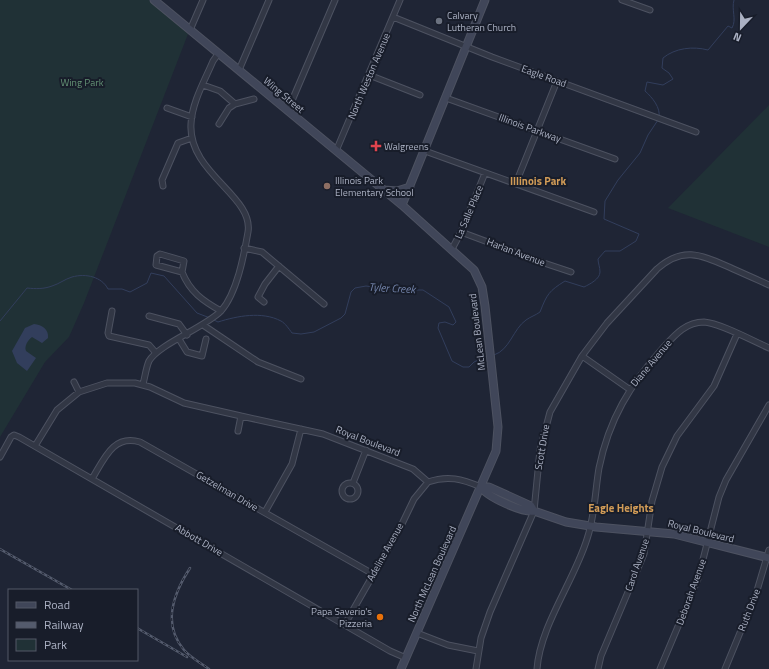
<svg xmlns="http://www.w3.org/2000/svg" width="769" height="669" font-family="'Titillium Web',sans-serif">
	<rect width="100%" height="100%" fill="#1f2535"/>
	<path fill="#203136" d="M 0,0 L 149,0 L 188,34 L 84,303 L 69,337 L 45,362 L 0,437 Z
		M 769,105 L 769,247 L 668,208 Z"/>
	<path fill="#323e5c" d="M 34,324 C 42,325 49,329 48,338 L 42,343 L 32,337 C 28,340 24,346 26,351 L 36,358 L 27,371 L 17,363 L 12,351 L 25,328 Z"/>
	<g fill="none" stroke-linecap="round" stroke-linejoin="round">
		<path stroke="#323e5c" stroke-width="1" d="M 659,117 C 661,108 652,97 645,91 L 647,82 L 663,85 L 673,79 L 669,73 L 662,68 L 663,58 C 675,48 693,46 708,50 L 728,26 L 732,28 C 737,19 731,10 734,0
			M 214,320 L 218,322 C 237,316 262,311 281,321 C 285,323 289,329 292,333 L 301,334 L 314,332 L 341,318 L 345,314 L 351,292 L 355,288 L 366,286 L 397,290 L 423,290 L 449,307 L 456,322 L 453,325 L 445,322 L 439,323 L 438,328 L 452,361 L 463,367 L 469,367 L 474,362 L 487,356
			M 0,321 L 27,288 C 36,289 44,289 52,286 C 59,284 65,279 72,277 C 86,273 102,277 108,289 L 122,289 L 130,292 L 147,283 L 151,273 L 164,276 L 197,313 L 210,318
			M 494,355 C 510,350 513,329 526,320 C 530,317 536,315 540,312 C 547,294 549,291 565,281 L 584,287 C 590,284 600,279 600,272 C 600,267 598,263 598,259 L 605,251 L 620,251 L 636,241 L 639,234 L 604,219 L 605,201 L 618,180 L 640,153 L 648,135 L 658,120"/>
		<g stroke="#4d5261" stroke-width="7">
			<path id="street" d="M 622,0 L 650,10
				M 393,17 L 492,57 L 696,132
				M 190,30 L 203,0
				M 239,70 L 269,0
				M 369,75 L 420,95
				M 203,85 L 220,91 L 235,104 L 254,99
				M 446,98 L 615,159
				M 167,108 L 192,117
				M 288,110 L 335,0
				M 219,124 L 229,108 L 235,104
				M 336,151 L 400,0
				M 425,151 L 594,212
				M 516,183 L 557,81
				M 163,186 L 162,180 L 178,143 L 192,138
				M 461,232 L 544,263 L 571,272
				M 244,248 L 262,252 L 324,304
				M 452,249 L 461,232 L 485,173
				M 160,254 L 184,261 L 182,272 L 156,265 L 157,256 Z
				M 182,272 C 190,292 203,301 221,311
				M 264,302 L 258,297 L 265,284 L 279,266
				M 112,311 L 108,333 L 109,336 L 149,345 L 156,353
				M 149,316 L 179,324 L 187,335
				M 203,325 L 258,362 L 301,379
				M 179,339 L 187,352 L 202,356 L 206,339
				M 582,356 L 629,389
				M 74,382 L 79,392 L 107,383 L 135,383 L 150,387 L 184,403 L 241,416
				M 143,384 C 145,377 146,368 149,361 C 159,344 204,328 221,311 C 237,293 244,255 248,232 C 254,196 188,173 191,124 C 192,102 205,80 213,61 L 218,54
				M 238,431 L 241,416 L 323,434 L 413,469 L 428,482 C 448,475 462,479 481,487
				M 35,446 L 57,410 L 79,392
				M 0,457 L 11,437 L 14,435 L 19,437 L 390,651 L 406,658
				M 92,479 C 104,459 113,434 140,442 L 373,574
				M 353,483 L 366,450
				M342 491a8 8 0 1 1 16 0a8 8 0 1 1-16 0Z
				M 265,512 L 292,464 L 301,429
				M 345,624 L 401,526 L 414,499 L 428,482
				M 417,633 L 448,645 L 478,651
				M 476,669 L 481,638 L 490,612 L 534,511 L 540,450 L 550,412 L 582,356 L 607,323 L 657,269 C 683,246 701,255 729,267 C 742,273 756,279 769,285
				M 537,669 C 540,626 574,581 587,539 C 595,516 595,491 599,468 C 609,419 630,385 662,349 C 674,336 685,322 704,322 C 720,323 753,341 769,348
				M 598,669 L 601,656 L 644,554 L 652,501 L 662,467 L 677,436 L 714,386 L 737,334
				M 660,669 L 698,579 L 719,497 L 726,480 L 769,405
				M 725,669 L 756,594 L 769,550"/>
		</g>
		<g stroke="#4d5261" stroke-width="9">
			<path id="secondary" d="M 154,0 L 402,205 L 474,270 L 482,287 L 485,306 L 498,427 L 496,451 L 401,669
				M 384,190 L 397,191 L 410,187
				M 402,205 L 485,0
				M 481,487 L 489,487 L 531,506 L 534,511 L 566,522 L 596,527 L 674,534 L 769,558
				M 481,487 C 487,497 523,513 534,511"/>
		</g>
		<use href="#street" stroke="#323745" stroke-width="5"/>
		<use href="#secondary" stroke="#404659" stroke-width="7"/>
		<g stroke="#545b6d" stroke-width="2.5">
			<path id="rail" d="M 0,549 L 72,590
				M 190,568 C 173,594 162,624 184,650 C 191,658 201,663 209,669
				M 137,628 L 187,657"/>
		</g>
		<use href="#rail" stroke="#181d2a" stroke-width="1" stroke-dasharray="3" stroke-linecap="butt"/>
	</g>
	<circle fill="#6b7280" stroke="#181d2a" stroke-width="1.5" cx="439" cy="21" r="4"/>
	<path fill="#e0444e" stroke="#181d2a" stroke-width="1.5" d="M374 140h4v4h4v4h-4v4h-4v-4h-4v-4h4z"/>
	<circle fill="#8d6e63" stroke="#181d2a" stroke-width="1.5" cx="327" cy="186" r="4"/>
	<circle fill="#e8710a" stroke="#181d2a" stroke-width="1.5" cx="380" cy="617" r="4"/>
	<g text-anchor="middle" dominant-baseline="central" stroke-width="4" stroke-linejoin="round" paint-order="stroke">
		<g font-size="10" fill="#abb1c3" stroke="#181d2a" text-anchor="start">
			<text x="447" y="15">Calvary<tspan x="447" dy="12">Lutheran Church</tspan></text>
			<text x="384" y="146">Walgreens</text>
			<text x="335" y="180">Illinois Park<tspan x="335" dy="12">Elementary School</tspan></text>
			<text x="372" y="611" text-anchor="end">Papa Saverio's<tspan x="372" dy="12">Pizzeria</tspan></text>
		</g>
		<g font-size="10" fill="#abb1c3" stroke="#181d2a">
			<text transform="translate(369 76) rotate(-67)">North Weston Avenue</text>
			<text transform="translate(544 76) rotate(20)">Eagle Road</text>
			<text transform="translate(284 95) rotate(40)">Wing Street</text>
			<text transform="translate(530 128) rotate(20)">Illinois Parkway</text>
			<text transform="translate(469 212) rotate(-67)">La Salle Place</text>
			<text transform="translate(516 252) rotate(21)">Harlan Avenue</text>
			<text transform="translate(477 332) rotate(-97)">McLean Boulevard</text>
			<text transform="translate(651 363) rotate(-50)">Diane Avenue</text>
			<text transform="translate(368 441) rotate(21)">Royal Boulevard</text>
			<text transform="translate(542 447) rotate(-80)">Scott Drive</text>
			<text transform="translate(227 491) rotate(30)">Getzelman Drive</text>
			<text transform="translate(701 531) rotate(14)">Royal Boulevard</text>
			<text transform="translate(199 540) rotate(30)">Abbott Drive</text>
			<text transform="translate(385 552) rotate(-61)">Adeline Avenue</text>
			<text transform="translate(637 565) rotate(-71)">Carol Avenue</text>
			<text transform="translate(432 574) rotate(-66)">North McLean Boulevard</text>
			<text transform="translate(691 592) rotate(-70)">Deborah Avenue</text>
			<text transform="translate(749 610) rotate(-69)">Ruth Drive</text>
		</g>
		<g font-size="10" fill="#649275" stroke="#181d2a">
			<text x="82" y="82">Wing Park</text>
		</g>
		<g font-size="11" font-weight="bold" fill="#d29c57" stroke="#181d2a">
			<text x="538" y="181">Illinois Park</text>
			<text x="621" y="508">Eagle Heights</text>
		</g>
		<g font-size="11" font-style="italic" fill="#7485ac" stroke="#181d2a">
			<text transform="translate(392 288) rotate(3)">Tyler Creek</text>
		</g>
	</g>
	<rect x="8" y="589" width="130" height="72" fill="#181d2a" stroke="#535867"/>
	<rect x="16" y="602" width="20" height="6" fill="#404659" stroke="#535867"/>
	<text x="44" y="609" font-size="12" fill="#abb1c3">Road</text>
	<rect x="16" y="622" width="20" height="6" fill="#545b6d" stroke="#535867"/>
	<text x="44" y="629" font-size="12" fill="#abb1c3">Railway</text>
	<rect x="16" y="639" width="20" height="12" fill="#203136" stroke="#535867"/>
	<text x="44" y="649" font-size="12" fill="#abb1c3">Park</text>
	<g transform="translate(741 28) rotate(202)" stroke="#181d2a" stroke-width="3" paint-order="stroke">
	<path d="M0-3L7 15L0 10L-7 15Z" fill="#abb1c3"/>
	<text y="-6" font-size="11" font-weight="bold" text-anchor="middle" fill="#abb1c3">N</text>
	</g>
</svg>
